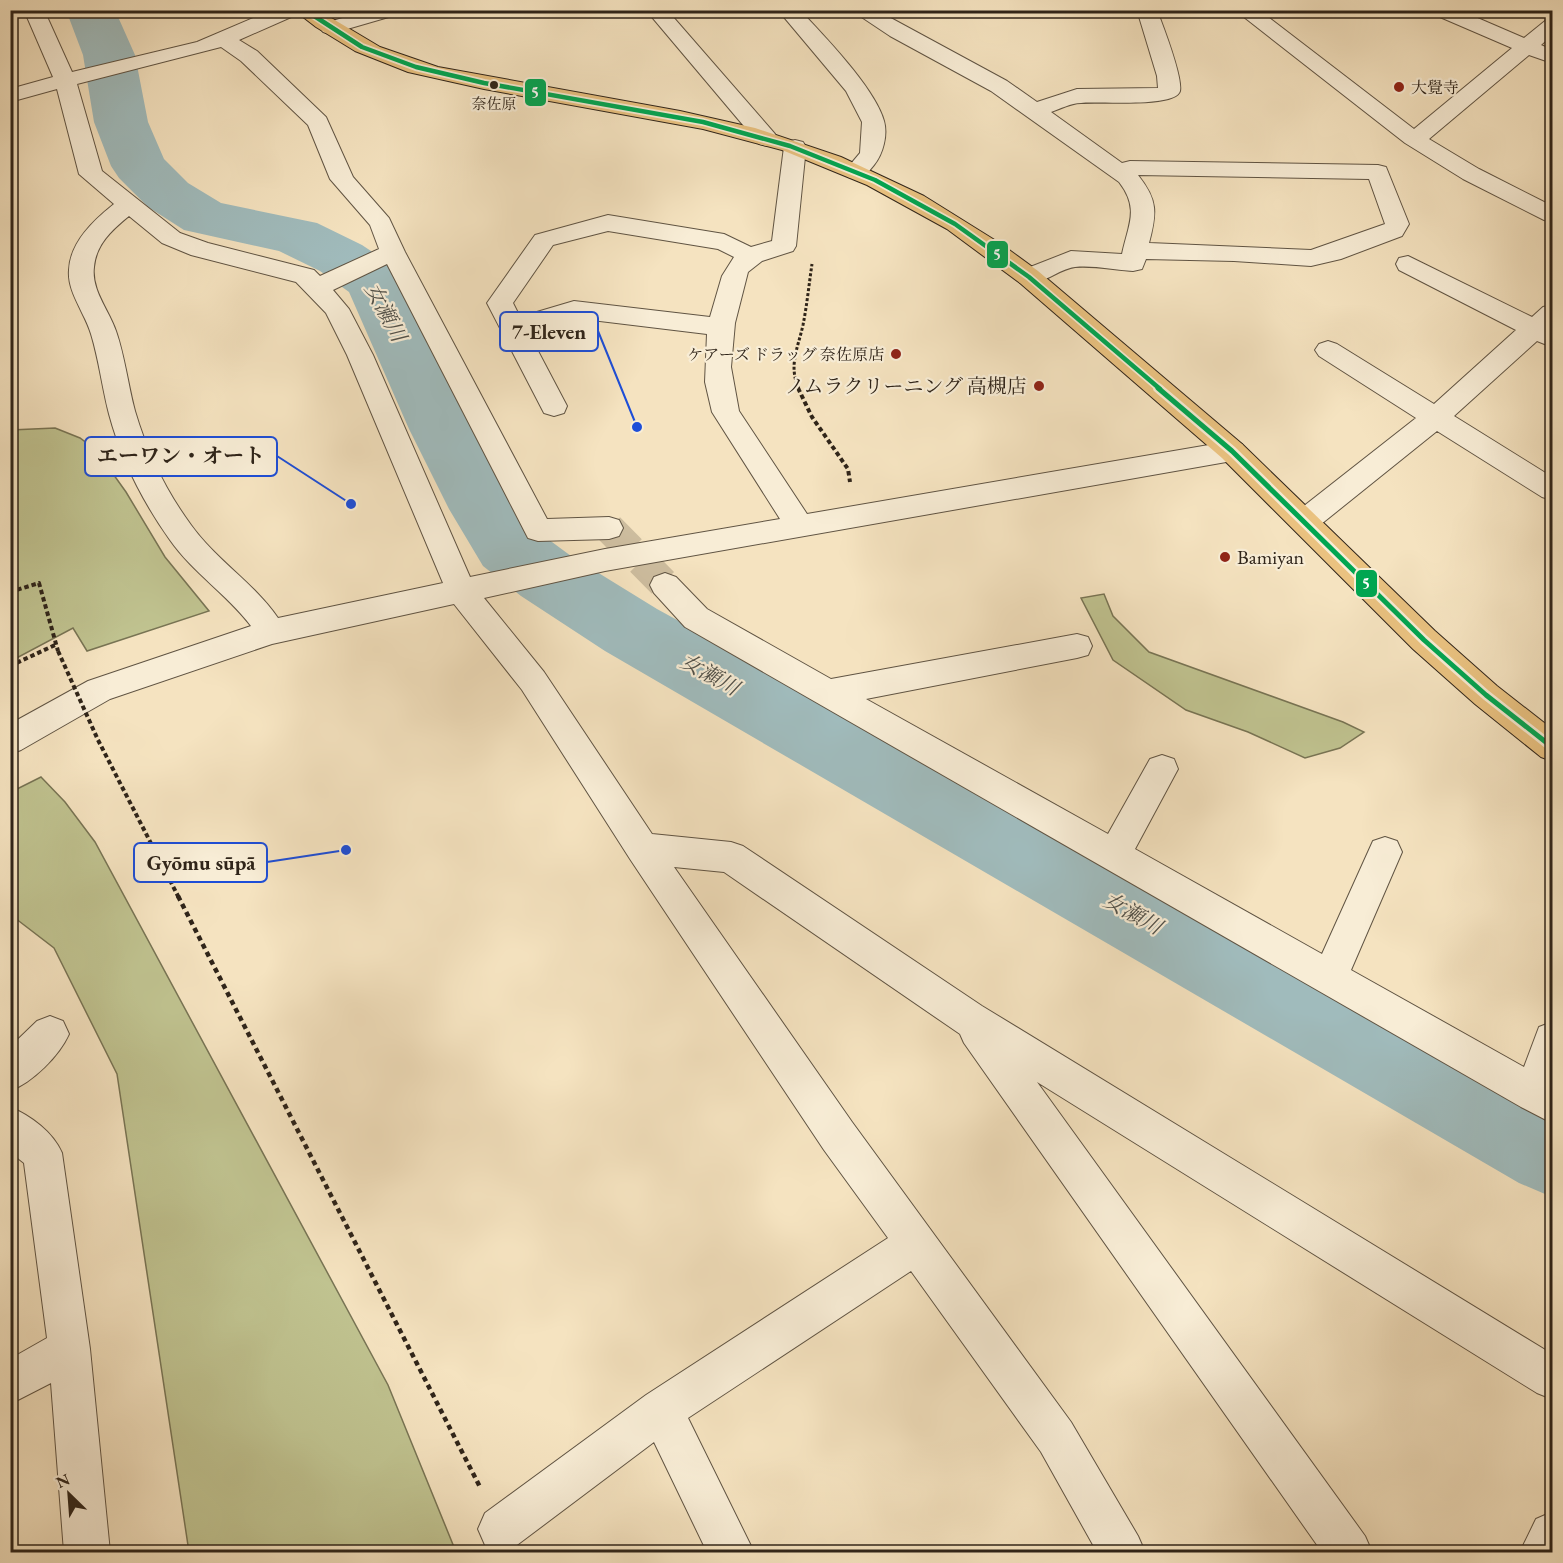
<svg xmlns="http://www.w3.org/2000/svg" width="1563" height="1563" font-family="'EB Garamond','Noto Serif JP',serif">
	<rect width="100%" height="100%" fill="#f5e3c0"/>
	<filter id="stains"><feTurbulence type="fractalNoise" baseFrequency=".00333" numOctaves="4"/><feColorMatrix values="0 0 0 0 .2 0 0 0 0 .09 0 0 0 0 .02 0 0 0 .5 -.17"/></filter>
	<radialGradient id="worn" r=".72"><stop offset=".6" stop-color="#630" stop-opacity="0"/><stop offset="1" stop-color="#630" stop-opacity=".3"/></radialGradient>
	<path fill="#c0c390" stroke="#787454" stroke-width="1.5" d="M 55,428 L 80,438 L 96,450 L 126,492 L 165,557 L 209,611 L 87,651 L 73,628 L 11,661 L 11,430 Z
		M 1104,594 L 1113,616 L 1149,652 L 1343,722 L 1364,732 L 1340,748 L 1305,758 L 1248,732 L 1186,710 L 1113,660 L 1081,598 Z
		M 41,777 L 65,802 L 95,842 L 388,1385 L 456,1552 L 189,1552 L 117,1074 L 54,948 L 11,915 L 11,792 Z"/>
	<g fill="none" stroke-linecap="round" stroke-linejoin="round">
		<path fill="#a0bbbc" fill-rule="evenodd" d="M 66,10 L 115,10 L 135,55 L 148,122 L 164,159 L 188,183 L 221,203 L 317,223 L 362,245 L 395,267 L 475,429 L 509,493 L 533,528 L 571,556 L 657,609 L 1552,1099 L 1552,1197 L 1519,1183 L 605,651 L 521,596 L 483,566 L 449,509 L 409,429 L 349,292 L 320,271 L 279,251 L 184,230 L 148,207 L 119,178 L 111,166 L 94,122 L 83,55 Z"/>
		<path stroke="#cdbd9f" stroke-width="31" stroke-dasharray="31 15" stroke-linecap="butt" d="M 609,528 L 665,585"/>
		<g stroke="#605443" stroke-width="2">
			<path id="minor" d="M 24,10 L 44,10 L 72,72 L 197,42 L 272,10 L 301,10 L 298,14 L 239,40 L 257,51 L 326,117 L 353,177 L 389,218 L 405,252 L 547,519 L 609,517 L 619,520 L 623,528 L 619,536 L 609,539 L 538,541 L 528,538 L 387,264 L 333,290 L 349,309 L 373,355 L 470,577 L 605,549 L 780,519 L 712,412 L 705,382 L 707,334 L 575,318 L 528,332 L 567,406 L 564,413 L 554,416 L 544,413 L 487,303 L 535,235 L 608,215 L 724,234 L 751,247 L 772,241 L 784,147 L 787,142 L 795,140 L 803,142 L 806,147 L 796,246 L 793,251 L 762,261 L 748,272 L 735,323 L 731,367 L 739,411 L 807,514 L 1232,441 L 1242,444 L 1246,451 L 1242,458 L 1232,461 L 605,571 L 484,598 L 544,672 L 652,834 L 731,842 L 743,846 L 982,1006 L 1552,1354 L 1552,1399 L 1537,1393 L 1037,1082 L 1365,1536 L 1372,1552 L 1322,1552 L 964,1043 L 960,1034 L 724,872 L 674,867 L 852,1122 L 1071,1422 L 1138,1536 L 1145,1552 L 1097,1552 L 1041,1452 L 911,1271 L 688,1418 L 754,1552 L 707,1552 L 654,1442 L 517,1545 L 501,1552 L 485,1545 L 478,1529 L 485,1513 L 646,1395 L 888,1238 L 824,1150 L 630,859 L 522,690 L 454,604 L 272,644 L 110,699 L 21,750 L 10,754 L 10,724 L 88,681 L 251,626 C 227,594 193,573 170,540 C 143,502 121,459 109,414 C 102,387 99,360 91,334 C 85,313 67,292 69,270 C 70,242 94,220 114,204 L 79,174 L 57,89 L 10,102 L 10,89 L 53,77 ZM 221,47 L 241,61 L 308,125 L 330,179 L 370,225 L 379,249 L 320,276 L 314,270 L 208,243 L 180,233 L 102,171 L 77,84 ZM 129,216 L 162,243 L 191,255 L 296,282 L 326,313 L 347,355 L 443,583 L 278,618 C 254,583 216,560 191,525 C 166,491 147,452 135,411 C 128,385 125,357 116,331 C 109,310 91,290 94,267 C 96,244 112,230 129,216 ZM 608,231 L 718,249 L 734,257 L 722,276 L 710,317 L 574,301 L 520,317 L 513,303 L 553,245 Z
				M 368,10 L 402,10 L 399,14 L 330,34 L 323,32 L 320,28 L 323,24 Z
				M 646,10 L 667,10 L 775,134 L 778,139 L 775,144 L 767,146 L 759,144 Z
				M 778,10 L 800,10 C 824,36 875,88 884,121 C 888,135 883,154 874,165 C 866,175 862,180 848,177 L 844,172 L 860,153 L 862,122 L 846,91 Z
				M 851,10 L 876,10 L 1007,81 L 1037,102 L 1077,89 L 1158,88 L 1157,76 L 1137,10 L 1157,10 C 1163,26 1183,77 1180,91 C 1176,108 1097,101 1081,103 C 1071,103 1060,109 1051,112 L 1122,163 L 1130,161 L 1378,165 L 1386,167 L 1409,224 L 1402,236 L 1341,259 L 1311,266 L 1234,261 L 1146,259 L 1142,269 L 1133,271 C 1115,270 1093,265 1075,267 C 1055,270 1041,288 1020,283 L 1017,277 L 1020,271 L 1071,251 L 1122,254 C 1128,225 1140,209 1119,182 L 991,91 L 890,36 ZM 1138,175 L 1369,179 L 1385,224 L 1311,250 L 1149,243 C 1157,213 1158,200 1138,175 Z
				M 1235,10 L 1259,10 L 1414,129 L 1512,48 L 1433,14 L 1430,10 L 1459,10 L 1524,38 L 1545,21 L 1552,19 L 1552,35 L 1541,45 L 1552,50 L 1552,63 L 1529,55 L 1429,139 L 1479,169 L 1552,206 L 1552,222 L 1544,220 L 1463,179 L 1405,143 Z
				M 1408,256 L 1532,317 L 1543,307 L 1552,305 L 1552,347 L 1537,341 L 1454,416 L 1552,477 L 1552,500 L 1542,497 L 1437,431 L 1315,529 L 1305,532 L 1295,529 L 1291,521 L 1295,513 L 1416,418 L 1319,356 L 1315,350 L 1319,344 L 1328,341 L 1337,344 L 1434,404 L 1516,330 L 1399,270 L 1396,264 L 1399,258 Z
				M 665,573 L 676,577 L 707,609 L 831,679 L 1077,634 L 1088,637 L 1092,646 L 1088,655 L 1077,658 L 866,699 L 1108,834 L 1150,759 L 1162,755 L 1174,759 L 1178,769 L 1135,849 L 1322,954 L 1373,841 L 1385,837 L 1397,841 L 1402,852 L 1351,970 L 1524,1067 L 1539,1027 L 1552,1022 L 1552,1123 L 1521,1107 L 685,627 L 654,593 L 650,585 L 654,577 Z
				M 50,1016 L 63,1021 L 69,1034 C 59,1056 33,1082 10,1091 L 10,1047 L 37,1021 Z
				M 10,1107 C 31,1116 53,1132 62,1153 L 90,1349 L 110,1552 L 64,1552 L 51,1383 L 10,1404 L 10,1359 L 47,1338 L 24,1163 L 10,1152 Z
				M 1552,1512 L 1552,1552 L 1520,1552 L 1536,1519 Z"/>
		</g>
		<g stroke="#2f2419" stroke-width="2">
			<path id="major" d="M 294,10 L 318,10 L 380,47 L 438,67 L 680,111 L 755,128 L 841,157 L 924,196 L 1001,244 L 1038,271 L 1242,444 L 1435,631 L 1497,686 L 1552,729 L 1552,761 L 1541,757 L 1475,704 L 1413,649 L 1222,458 L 1020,283 L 947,229 L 867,185 L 782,150 L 703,129 L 484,89 L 408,72 L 355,51 L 316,27 Z"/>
		</g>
		<path stroke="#2f2419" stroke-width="3" stroke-dasharray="3 2" stroke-linecap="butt" d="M 799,389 C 788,366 798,348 803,325 C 807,305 809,284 812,264"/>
		<path stroke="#2f2419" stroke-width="4" stroke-dasharray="4.5 3" stroke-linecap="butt" d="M 798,388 L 812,417 L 848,469 L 850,482
			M 10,592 L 39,583 L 58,651
			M 10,666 L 55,645
			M 98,740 L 179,898"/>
		<path stroke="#2f2419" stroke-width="4.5" stroke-dasharray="5 4" stroke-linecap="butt" d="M 178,896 L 480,1487"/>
		<use href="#minor" fill="#f8edd6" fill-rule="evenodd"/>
		<use href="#major" fill="#eac280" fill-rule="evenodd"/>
		<path stroke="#2f2419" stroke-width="4" stroke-dasharray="4.5 3" stroke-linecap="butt" d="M 58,651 L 98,740"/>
		<g stroke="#f8edd6" stroke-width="8">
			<path id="bus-1-far1" d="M 305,10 L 362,47 L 416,67 L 484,83 L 703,122 L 790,146 L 875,180 L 955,224 L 1029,277 L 1160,389"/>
		</g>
		<g stroke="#f8edd6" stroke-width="10">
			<path id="bus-1" d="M 1158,388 L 1232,451 L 1424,640 L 1486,695 L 1552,747"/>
		</g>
		<use href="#bus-1-far1" stroke="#00a651" stroke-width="4.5"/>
		<use href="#bus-1" stroke="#00a651" stroke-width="5"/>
	</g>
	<circle fill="#2f2419" stroke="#f8edd6" stroke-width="2" cx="494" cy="85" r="5"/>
	<g fill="#8f2418" stroke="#f8edd6" stroke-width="2">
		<circle cx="1399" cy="87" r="6"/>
		<circle cx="896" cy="354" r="6"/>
		<circle cx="1039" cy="386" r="6"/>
		<circle cx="1225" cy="557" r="6"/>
	</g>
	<g text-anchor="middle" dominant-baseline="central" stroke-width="4.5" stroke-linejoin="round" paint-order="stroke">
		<g font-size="15" fill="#2f2419" stroke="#f8edd6">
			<text x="494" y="103">奈佐原</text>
		</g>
		<g font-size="16" fill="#2f2419" stroke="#f8edd6" text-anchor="start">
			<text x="1411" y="87">大覺寺</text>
			<text x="884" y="354" text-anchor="end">ケアーズ ドラッグ 奈佐原店</text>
		</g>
		<g font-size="20" fill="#2f2419" stroke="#f8edd6" text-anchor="end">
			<text x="1027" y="386">ノムラクリーニング 高槻店</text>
			<text x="1237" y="557" text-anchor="start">Bamiyan</text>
		</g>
		<g font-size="21" font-style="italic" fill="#51514a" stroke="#f8edd6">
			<text transform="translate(386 312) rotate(62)">女瀬川</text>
			<text transform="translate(710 674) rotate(29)">女瀬川</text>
			<text transform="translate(1133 913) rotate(29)">女瀬川</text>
		</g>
	</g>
	<path fill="none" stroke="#1d4ed8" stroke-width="2" d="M637 427L598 331M351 504L277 456M346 850L267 862"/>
	<g fill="#1d4ed8" stroke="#f8edd6" stroke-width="2">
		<circle cx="637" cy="427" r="6"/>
		<circle cx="351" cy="504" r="6"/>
		<circle cx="346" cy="850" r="6"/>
	</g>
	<g fill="#f8edd6" stroke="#1d4ed8" stroke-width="2">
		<rect x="500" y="312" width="98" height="39" rx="6"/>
		<rect x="85" y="437" width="192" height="39" rx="6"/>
		<rect x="134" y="843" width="133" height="39" rx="6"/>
	</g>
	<g font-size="21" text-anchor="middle" font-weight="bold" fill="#2f2419">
		<text x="549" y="339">7-Eleven</text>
		<text x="181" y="463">エーワン・オート</text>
		<text x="201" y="870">Gyōmu sūpā</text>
	</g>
	<g stroke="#f8edd6" stroke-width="2">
		<rect x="524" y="78" width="23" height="29" rx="6" fill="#00a651"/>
		<rect x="986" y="240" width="23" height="29" rx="6" fill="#00a651"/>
		<rect x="1355" y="569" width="23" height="29" rx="6" fill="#00a651"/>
	</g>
	<g font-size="16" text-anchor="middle" font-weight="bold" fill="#fff">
		<text x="535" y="98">5</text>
		<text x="997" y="260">5</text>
		<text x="1366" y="589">5</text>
	</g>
	<rect width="1563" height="1563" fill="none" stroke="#f5e3c0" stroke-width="36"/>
	<rect x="12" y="12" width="1539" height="1539" fill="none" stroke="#2f2419" stroke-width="3"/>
	<rect x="18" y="18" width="1527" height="1527" fill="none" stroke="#2f2419" stroke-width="1.5"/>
	<g transform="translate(69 1494) rotate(335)" stroke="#f8edd6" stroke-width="4.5" paint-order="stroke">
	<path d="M0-4.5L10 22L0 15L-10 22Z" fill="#2f2419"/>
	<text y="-9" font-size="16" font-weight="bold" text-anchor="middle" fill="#2f2419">N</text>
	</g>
	<rect width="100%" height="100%" filter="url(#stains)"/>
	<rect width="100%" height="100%" fill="url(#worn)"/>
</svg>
